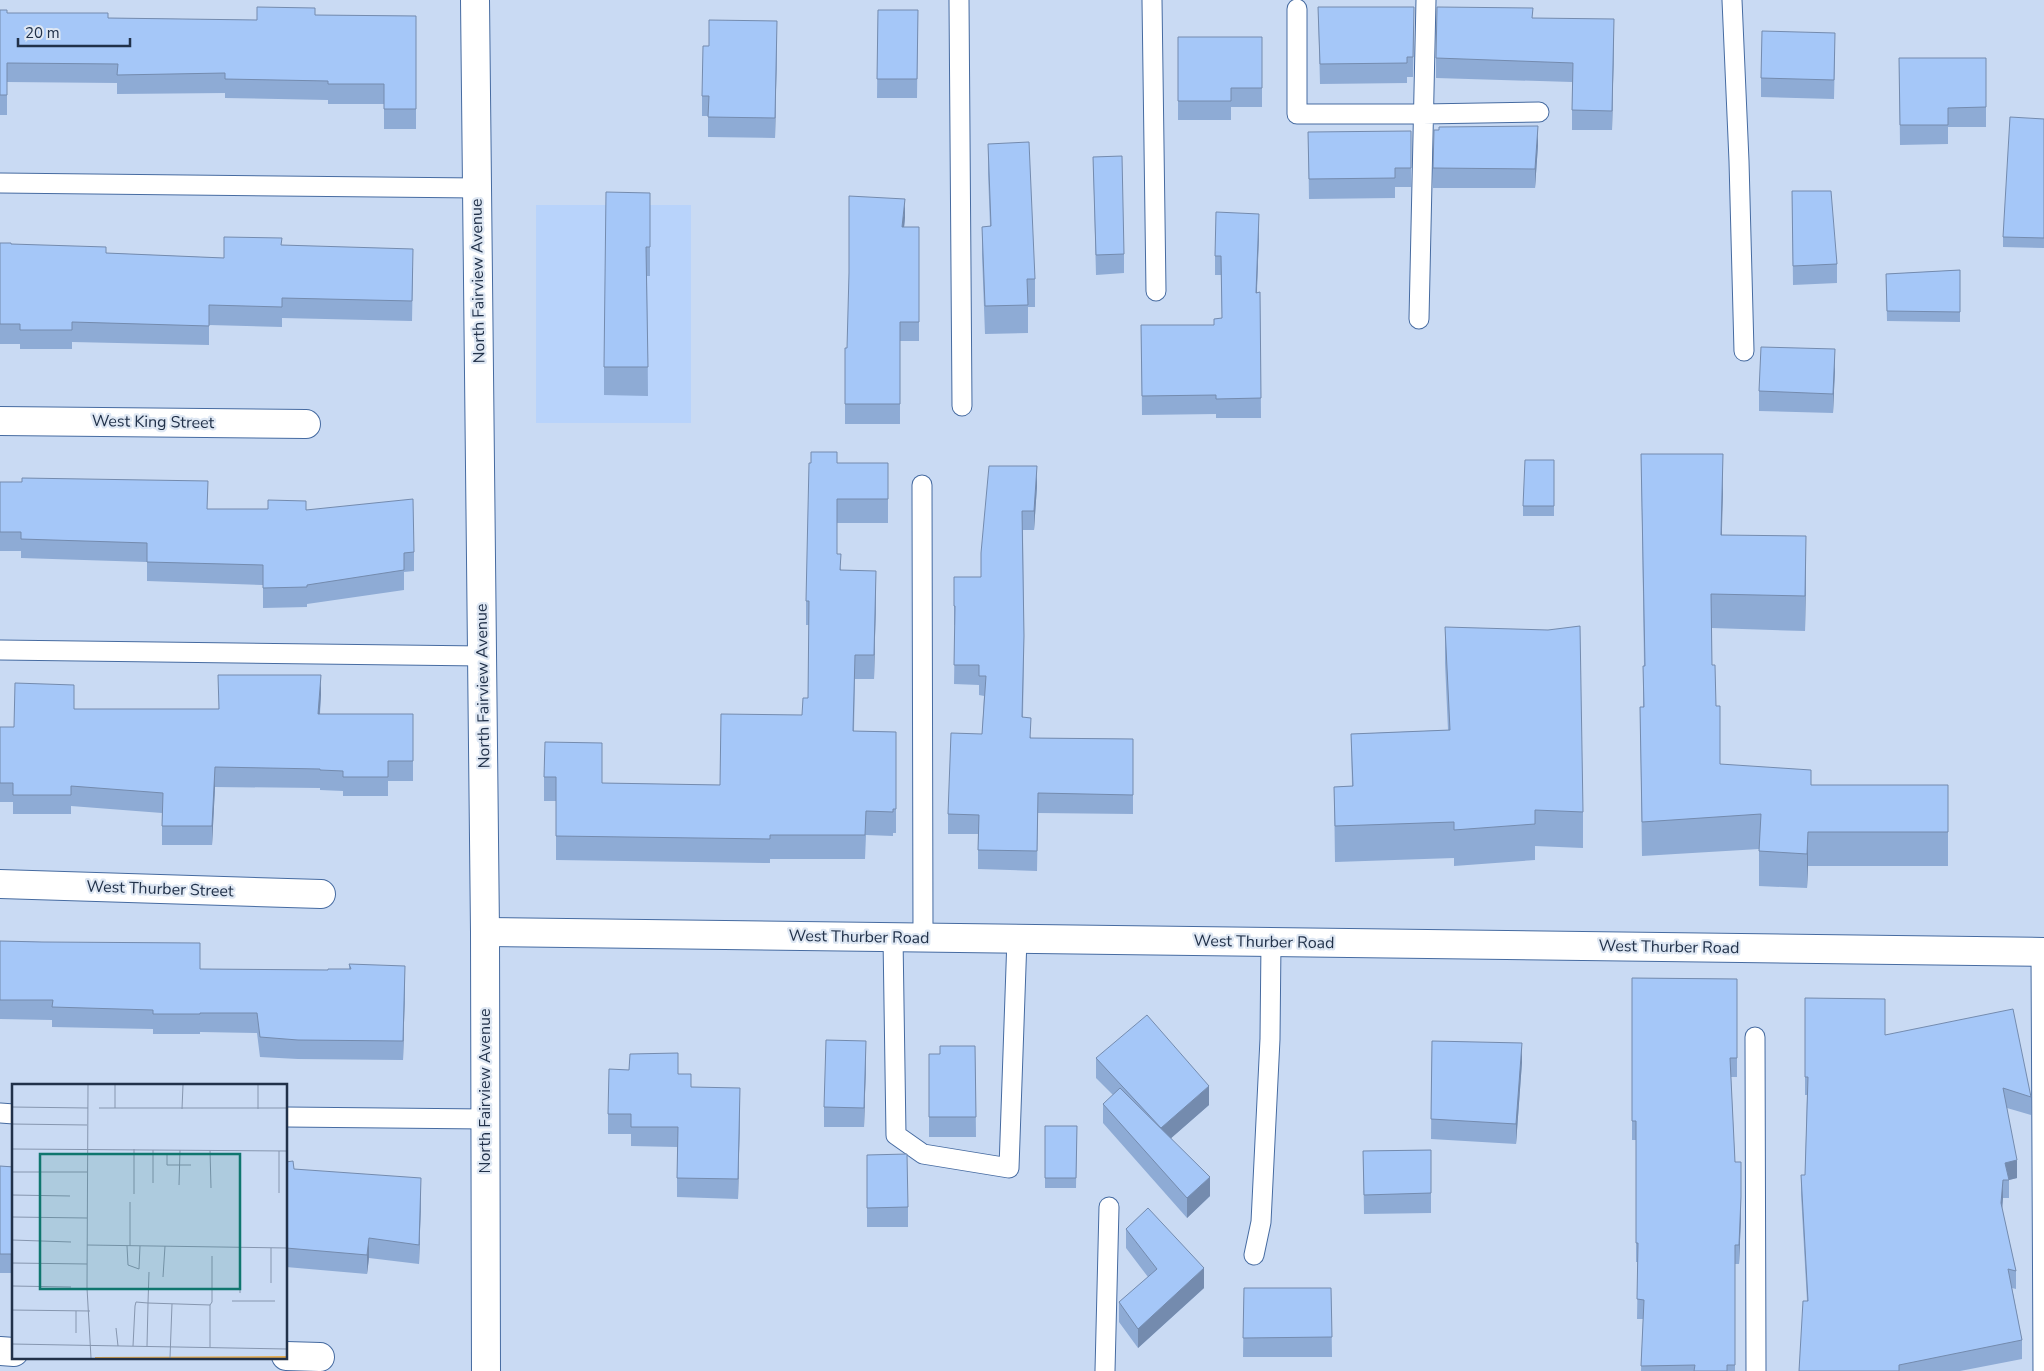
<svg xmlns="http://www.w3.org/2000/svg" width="2044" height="1371" font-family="'Nunito Sans',sans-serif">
	<rect width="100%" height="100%" fill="#c9daf3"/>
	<path fill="#b8d3fb" d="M 536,205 L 691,205 L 691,423 L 536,423 Z"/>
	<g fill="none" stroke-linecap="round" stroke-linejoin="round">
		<g stroke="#466ba1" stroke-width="21">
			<path id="lane" d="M 959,0 L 962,406
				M 1152,0 L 1156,291
				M 1732,0 L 1739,161 L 1744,351
				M 1297,9 L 1297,114 L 1423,114 L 1539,112
				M 0,183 L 477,188
				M 1419,319 L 1426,0
				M 922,485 L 923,937
				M 0,650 L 482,656
				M 893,937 L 896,1135 L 923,1154 L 1009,1168 L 1017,938
				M 2041,952 L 2043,1371
				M 1755,1037 L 1756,1371
				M 0,1113 L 14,1114
				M 286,1117 L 485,1119
				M 1254,1255 L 1261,1222 L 1270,1039 L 1271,942
				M 1105,1371 L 1109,1207"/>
		</g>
		<g stroke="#466ba1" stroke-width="30">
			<path id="street" d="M 0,421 L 306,424
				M 0,884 L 321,894
				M 485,932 L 2044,952
				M 0,1351 L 14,1352
				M 286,1356 L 320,1357"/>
		</g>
		<g stroke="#466ba1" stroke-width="30">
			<path id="secondary" d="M 475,0 L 485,932 L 486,1371"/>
		</g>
		<use href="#lane" stroke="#fff" stroke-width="19"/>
		<use href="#street" stroke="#fff" stroke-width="28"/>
		<use href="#secondary" stroke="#fff" stroke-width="28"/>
	</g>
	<path fill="#8eabd5" d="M 1318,7 L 1414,26 L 1413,77 L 1407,77 L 1407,83 L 1320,84 Z
		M 0,10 L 7,13 L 108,18 L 257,20 L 315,15 L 416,16 L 416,129 L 384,129 L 384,104 L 328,104 L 328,100 L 225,98 L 225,93 L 117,94 L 117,83 L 7,82 L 7,115 L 0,115 Z
		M 878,10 L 918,10 L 917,98 L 877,98 Z
		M 1533,18 L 1614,38 L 1612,130 L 1572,130 L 1572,82 L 1436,78 L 1436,58 Z
		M 1178,37 L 1262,37 L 1262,107 L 1231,107 L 1231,120 L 1178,120 Z
		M 777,41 L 775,138 L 708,137 L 708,116 L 702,116 L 702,96 Z
		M 1835,52 L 1834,99 L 1761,97 L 1761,78 Z
		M 1899,58 L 1986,58 L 1986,127 L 1948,127 L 1948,144 L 1900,145 Z
		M 2044,119 L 2044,248 L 2003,247 L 2003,237 Z
		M 1439,130 L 1538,145 L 1535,188 L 1433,188 L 1433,168 Z
		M 1308,132 L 1411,150 L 1411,187 L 1395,187 L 1395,198 L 1309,199 Z
		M 988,144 L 1035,279 L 1035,307 L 1028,307 L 1028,333 L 985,334 L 982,255 L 982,227 L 990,226 L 988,173 Z
		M 1093,157 L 1124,254 L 1124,273 L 1096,275 Z
		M 1792,191 L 1837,264 L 1837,283 L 1793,285 Z
		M 650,193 L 650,276 L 647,276 L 648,396 L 604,395 L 604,367 Z
		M 905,218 L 904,227 L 919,227 L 919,341 L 900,341 L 900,424 L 845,424 L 845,348 L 847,348 Z
		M 1259,233 L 1257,292 L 1260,292 L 1261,418 L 1216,418 L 1216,414 L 1142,415 L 1141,325 L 1214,325 L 1222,318 L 1221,275 L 1215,275 L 1215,256 Z
		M 0,243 L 106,253 L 224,258 L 282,245 L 413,268 L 412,321 L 282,318 L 282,327 L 209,325 L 209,345 L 72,342 L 72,349 L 20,349 L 20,344 L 0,344 Z
		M 1960,270 L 1960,322 L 1887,321 L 1886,274 Z
		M 1835,368 L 1833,413 L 1759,411 L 1759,391 Z
		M 1641,454 L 1723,489 L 1721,535 L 1806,570 L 1805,631 L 1712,628 L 1712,665 L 1716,706 L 1720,764 L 1811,785 L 1948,785 L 1948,866 L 1808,866 L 1807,888 L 1759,886 L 1759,849 L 1642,856 L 1640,707 L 1643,707 L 1643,666 L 1644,666 Z
		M 1554,460 L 1554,516 L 1523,516 L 1523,506 Z
		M 837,463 L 888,463 L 888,523 L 837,523 L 837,554 L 841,570 L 876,595 L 874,679 L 855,679 L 854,731 L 896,732 L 896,833 L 893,833 L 893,836 L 866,835 L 865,859 L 770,859 L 770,863 L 556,860 L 556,801 L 544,801 L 544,777 L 602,743 L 602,783 L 720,785 L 802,715 L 808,698 L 809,625 L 806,625 L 806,601 Z
		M 0,482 L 208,509 L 306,510 L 414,552 L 414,571 L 404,572 L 404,590 L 307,604 L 307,607 L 263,608 L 263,585 L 147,581 L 147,562 L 21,558 L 21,551 L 0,551 Z
		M 1037,486 L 1034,530 L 1023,530 L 1024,656 L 1023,717 L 1031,738 L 1133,739 L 1133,814 L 1038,813 L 1037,871 L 978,869 L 978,834 L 948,834 L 948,814 L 982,734 L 984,696 L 979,695 L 979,685 L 954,684 L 955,625 L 954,625 L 954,577 L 981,577 Z
		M 1445,627 L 1583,812 L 1583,848 L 1535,846 L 1535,860 L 1454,866 L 1454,858 L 1335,862 L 1334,787 L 1352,786 L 1351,734 L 1448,730 L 1445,663 Z
		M 321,695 L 320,714 L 413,714 L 413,781 L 388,781 L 388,796 L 343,796 L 343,791 L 320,790 L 320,788 L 215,787 L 212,845 L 162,845 L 162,813 L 71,806 L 71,814 L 13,814 L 13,802 L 0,802 L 0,727 L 14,727 L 74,709 L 218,709 Z
		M 0,941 L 42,942 L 200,969 L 328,970 L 349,969 L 349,964 L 405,985 L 403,1060 L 298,1059 L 260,1057 L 257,1033 L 200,1032 L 200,1034 L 153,1034 L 153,1029 L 52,1027 L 52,1020 L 0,1019 Z
		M 1632,978 L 1737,979 L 1737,1077 L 1731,1077 L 1735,1162 L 1741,1217 L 1739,1264 L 1735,1264 L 1735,1371 L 1641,1371 L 1643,1319 L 1637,1319 L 1638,1262 L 1636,1262 L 1636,1140 L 1632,1140 Z
		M 1805,998 L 1885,1035 L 2031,1097 L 2031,1115 L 2007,1108 L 2017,1178 L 2009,1180 L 2009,1198 L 2003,1198 L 2002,1209 L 2016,1271 L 2016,1289 L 2012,1288 L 2022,1340 L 2022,1359 L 1960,1371 L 1799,1371 L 1807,1301 L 1801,1194 L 1801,1175 L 1805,1175 L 1807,1095 L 1805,1095 Z
		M 1432,1041 L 1522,1062 L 1516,1144 L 1431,1139 Z
		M 975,1046 L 976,1137 L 929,1137 L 929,1054 L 940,1054 Z
		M 1096,1058 L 1209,1105 L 1171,1138 L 1210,1196 L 1187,1218 L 1103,1123 L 1103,1104 L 1113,1095 L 1096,1078 Z
		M 866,1061 L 864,1127 L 824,1127 L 824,1107 Z
		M 678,1074 L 691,1087 L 740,1108 L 738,1199 L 677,1197 L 677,1147 L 631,1146 L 631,1134 L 608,1134 L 608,1114 Z
		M 1045,1126 L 1077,1126 L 1076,1188 L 1045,1188 Z
		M 1431,1150 L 1431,1213 L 1364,1214 L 1363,1151 Z
		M 867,1155 L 908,1207 L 908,1227 L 867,1227 Z
		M 286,1162 L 294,1169 L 421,1198 L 419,1264 L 369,1258 L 367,1274 L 286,1267 Z
		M 0,1166 L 14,1167 L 14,1273 L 0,1273 Z
		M 1126,1229 L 1204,1288 L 1138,1348 L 1119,1322 L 1119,1302 L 1148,1277 L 1126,1248 Z
		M 1244,1288 L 1331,1288 L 1332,1357 L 1243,1357 Z"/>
	<path fill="#748bae" d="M 1614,19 L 1614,38 L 1612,130 L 1612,111 Z
		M 777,21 L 777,41 L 775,138 L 775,118 Z
		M 1538,126 L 1538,145 L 1535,188 L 1535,169 Z
		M 905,199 L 905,218 L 902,247 L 902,227 Z
		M 1259,214 L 1259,233 L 1256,312 L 1256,293 Z
		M 1835,349 L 1835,368 L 1833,413 L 1833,394 Z
		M 1723,454 L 1723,489 L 1721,569 L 1721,535 Z
		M 1037,466 L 1037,486 L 1034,530 L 1034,511 Z
		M 1806,536 L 1806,570 L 1805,631 L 1805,596 Z
		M 876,571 L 876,595 L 874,679 L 874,655 Z
		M 321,675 L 321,695 L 318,734 L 318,714 Z
		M 215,767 L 215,787 L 212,845 L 212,826 Z
		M 1808,832 L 1808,866 L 1807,888 L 1807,854 Z
		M 405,966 L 405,985 L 403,1060 L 403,1041 Z
		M 866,1041 L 866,1061 L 864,1127 L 864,1108 Z
		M 1522,1043 L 1522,1062 L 1516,1144 L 1516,1124 Z
		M 1209,1086 L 1209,1105 L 1161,1147 L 1161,1128 Z
		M 740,1088 L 740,1108 L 738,1199 L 738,1179 Z
		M 2017,1160 L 2017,1178 L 2009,1180 L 2005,1163 Z
		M 1210,1177 L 1210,1196 L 1187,1218 L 1187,1198 Z
		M 421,1178 L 421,1198 L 419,1264 L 419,1245 Z
		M 2003,1180 L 2003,1198 L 2001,1221 L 2001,1203 Z
		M 1741,1181 L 1741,1217 L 1739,1264 L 1739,1245 Z
		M 369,1238 L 369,1258 L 367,1274 L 367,1255 Z
		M 1204,1268 L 1204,1288 L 1138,1348 L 1138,1329 Z"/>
	<path fill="#a5c7f8" stroke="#748bae" d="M 257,7 L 315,8 L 315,15 L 416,16 L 416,109 L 384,109 L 384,84 L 328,84 L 328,81 L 225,79 L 225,73 L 117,75 L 118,64 L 7,63 L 7,95 L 0,95 L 0,10 L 7,10 L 7,13 L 108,13 L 108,18 L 257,20 Z
		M 1318,7 L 1414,7 L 1413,57 L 1407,57 L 1407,63 L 1320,64 Z
		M 1437,7 L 1533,8 L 1532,18 L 1614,19 L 1612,111 L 1572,110 L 1573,63 L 1436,58 Z
		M 878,10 L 918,10 L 917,79 L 877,79 Z
		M 709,20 L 777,21 L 775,118 L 708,117 L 709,96 L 702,96 L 703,46 L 709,46 Z
		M 1762,31 L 1835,33 L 1834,80 L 1761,78 Z
		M 1178,37 L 1262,37 L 1262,88 L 1231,88 L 1231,101 L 1178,101 Z
		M 1899,58 L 1986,58 L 1986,107 L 1948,108 L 1948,125 L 1900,125 Z
		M 2010,117 L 2044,119 L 2044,238 L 2003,237 Z
		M 1538,126 L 1535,169 L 1433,168 L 1434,130 L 1439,130 L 1439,127 Z
		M 1411,131 L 1411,168 L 1395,168 L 1395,178 L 1309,179 L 1308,132 Z
		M 1029,142 L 1035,279 L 1027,279 L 1028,305 L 985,306 L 982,227 L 991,226 L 988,144 Z
		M 1122,156 L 1124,254 L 1096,255 L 1093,157 Z
		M 1792,191 L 1831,191 L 1837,264 L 1793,266 Z
		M 606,192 L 650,193 L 650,247 L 646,247 L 648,367 L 604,367 Z
		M 849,196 L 905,199 L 902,227 L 919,227 L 919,322 L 900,322 L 900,404 L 845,404 L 845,348 L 847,348 L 849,273 Z
		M 1216,212 L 1259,214 L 1256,293 L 1260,292 L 1261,398 L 1216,399 L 1216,395 L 1142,396 L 1141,325 L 1214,325 L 1214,319 L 1222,318 L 1221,256 L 1215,256 Z
		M 224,237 L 282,238 L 281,245 L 413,249 L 412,301 L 282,298 L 282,307 L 209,305 L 209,326 L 72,322 L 72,330 L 20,330 L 20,324 L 0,324 L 0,243 L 11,243 L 11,244 L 106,247 L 106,253 L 224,258 Z
		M 1960,270 L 1960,312 L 1887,311 L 1886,274 Z
		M 1761,347 L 1835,349 L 1833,394 L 1759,391 Z
		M 811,452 L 837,452 L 837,463 L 888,463 L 888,499 L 837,499 L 837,554 L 841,554 L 840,570 L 876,571 L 874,655 L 855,655 L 853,731 L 896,732 L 896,809 L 893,809 L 893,812 L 866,811 L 865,835 L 770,835 L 770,839 L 556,836 L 556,777 L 544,777 L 545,742 L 602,743 L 602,783 L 720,785 L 721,714 L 802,715 L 803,698 L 808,698 L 809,601 L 806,601 L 809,463 L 811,463 Z
		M 1641,454 L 1723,454 L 1721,535 L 1806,536 L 1805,596 L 1711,594 L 1712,665 L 1715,665 L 1716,706 L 1720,706 L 1720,764 L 1811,770 L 1811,785 L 1948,785 L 1948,832 L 1808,832 L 1807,854 L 1759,851 L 1761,814 L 1642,822 L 1640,707 L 1644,707 L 1643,666 L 1645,666 Z
		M 1525,460 L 1554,460 L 1554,506 L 1523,506 Z
		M 989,466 L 1037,466 L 1034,511 L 1022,511 L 1024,636 L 1022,717 L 1031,718 L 1030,738 L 1133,739 L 1133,795 L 1038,793 L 1037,851 L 978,850 L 979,815 L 948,814 L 951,733 L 982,734 L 986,676 L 979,676 L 979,665 L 954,665 L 955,606 L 954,606 L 954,577 L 981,577 L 981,553 Z
		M 22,478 L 208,481 L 207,509 L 268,509 L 268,500 L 306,501 L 306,510 L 413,499 L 414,552 L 404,553 L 404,570 L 307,585 L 307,587 L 263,588 L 263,565 L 147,562 L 147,543 L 21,539 L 21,532 L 0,532 L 0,482 L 22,482 Z
		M 1580,626 L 1583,812 L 1535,810 L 1535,824 L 1454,830 L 1454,822 L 1335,826 L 1334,787 L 1353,786 L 1351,734 L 1450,730 L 1445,627 L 1548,630 Z
		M 218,675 L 321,675 L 318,714 L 413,714 L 413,761 L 388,761 L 388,777 L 343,777 L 343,771 L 320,770 L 320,769 L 215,767 L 212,826 L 162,826 L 163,793 L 71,786 L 71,795 L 13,795 L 13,783 L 0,783 L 0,727 L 14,727 L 15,683 L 74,685 L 74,709 L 219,709 Z
		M 0,941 L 42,942 L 200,943 L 200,969 L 328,970 L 328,969 L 351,969 L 349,964 L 405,966 L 403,1041 L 298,1040 L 260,1037 L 257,1013 L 200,1013 L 200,1014 L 153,1014 L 153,1010 L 52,1007 L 53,1000 L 0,1000 Z
		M 1632,978 L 1737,979 L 1737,1058 L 1730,1058 L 1735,1162 L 1741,1162 L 1741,1197 L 1739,1245 L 1735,1245 L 1735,1365 L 1727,1365 L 1727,1371 L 1694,1371 L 1695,1365 L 1641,1366 L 1644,1300 L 1637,1299 L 1638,1243 L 1636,1243 L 1636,1121 L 1632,1121 Z
		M 1805,998 L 1885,999 L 1885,1035 L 2013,1009 L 2031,1097 L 2003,1088 L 2017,1160 L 2005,1163 L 2009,1180 L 2003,1180 L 2001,1203 L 2016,1271 L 2008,1269 L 2022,1340 L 1899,1365 L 1899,1371 L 1799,1371 L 1803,1301 L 1808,1301 L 1801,1175 L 1805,1175 L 1808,1077 L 1805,1077 Z
		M 1147,1015 L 1209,1086 L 1161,1128 L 1096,1058 Z
		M 826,1040 L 866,1041 L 864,1108 L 824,1107 Z
		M 1432,1041 L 1522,1043 L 1516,1124 L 1431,1119 Z
		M 940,1046 L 975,1046 L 976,1117 L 929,1117 L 929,1054 L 940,1054 Z
		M 678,1053 L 678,1074 L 691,1074 L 691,1087 L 740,1088 L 738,1179 L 677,1178 L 678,1127 L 631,1127 L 631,1114 L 608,1114 L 609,1069 L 629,1070 L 630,1054 Z
		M 1120,1088 L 1210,1177 L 1187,1198 L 1103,1104 Z
		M 1045,1126 L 1077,1126 L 1076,1178 L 1045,1178 Z
		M 1431,1150 L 1431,1193 L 1364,1195 L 1363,1151 Z
		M 907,1154 L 908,1207 L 867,1208 L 867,1155 Z
		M 293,1161 L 294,1169 L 421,1178 L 419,1245 L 369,1238 L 367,1255 L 286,1248 L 286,1162 Z
		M 0,1166 L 14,1167 L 14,1254 L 0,1254 Z
		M 1148,1208 L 1204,1268 L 1138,1329 L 1119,1302 L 1157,1269 L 1126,1229 Z
		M 1244,1288 L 1331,1288 L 1332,1337 L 1243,1338 Z"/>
	<g text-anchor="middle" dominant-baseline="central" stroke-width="4.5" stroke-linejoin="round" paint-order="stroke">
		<g font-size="16" fill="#213149" stroke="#dee7f3">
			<text transform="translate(478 281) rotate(-91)">North Fairview Avenue</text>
			<text transform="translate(153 422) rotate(1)">West King Street</text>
			<text transform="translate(483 686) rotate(-91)">North Fairview Avenue</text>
			<text transform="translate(160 889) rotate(2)">West Thurber Street</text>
			<text transform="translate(859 937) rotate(1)">West Thurber Road</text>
			<text transform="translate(1264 942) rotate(1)">West Thurber Road</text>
			<text transform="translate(1669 947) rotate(1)">West Thurber Road</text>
			<text transform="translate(485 1091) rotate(-90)">North Fairview Avenue</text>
		</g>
	</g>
	<g transform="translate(12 1084)">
		<rect width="275" height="275" fill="#c9daf3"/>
		<path d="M 275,272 L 275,274 L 83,274 L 83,273 Z" fill="#e2ab50"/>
		<path fill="none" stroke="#8696af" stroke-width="1" d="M 76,1 L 75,204 L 79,274M 103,1 L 103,24M 0,23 L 76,24M 87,24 L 275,24M 170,25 L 171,1M 246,25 L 246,1M 0,40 L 75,41M 0,65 L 275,67M 122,65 L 122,110M 141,66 L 141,99M 198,66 L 199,104M 267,67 L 267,109M 155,71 L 155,81 L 179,81M 0,88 L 75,88M 167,101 L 168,66M 0,111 L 58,112M 118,118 L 118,162M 0,133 L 75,134M 0,156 L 59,158M 75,161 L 275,164M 115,162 L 116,181 L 127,185 L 128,162M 228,163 L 228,209M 259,164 L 259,199M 0,179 L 75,180M 151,193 L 153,162M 0,202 L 59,203M 220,217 L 263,217M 0,226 L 78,227M 104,244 L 106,262M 64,249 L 64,227M 0,260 L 275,265M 121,262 L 123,222 L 124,218 L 136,219 L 137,188M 135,262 L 136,219 L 198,221 L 200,218 L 200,172M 198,263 L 198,221M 158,274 L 160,220"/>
		<path fill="#0f766e" fill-opacity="0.15" stroke="#0f766e" stroke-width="2.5" d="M 28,70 L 228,70 L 228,205 L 28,205 Z"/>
		<rect width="275" height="275" fill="none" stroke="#213149" stroke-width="2.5"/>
	</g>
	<path d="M18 38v8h112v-8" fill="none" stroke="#213149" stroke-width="2.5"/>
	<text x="25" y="38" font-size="15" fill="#213149" stroke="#dee7f3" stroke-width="4" paint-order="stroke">20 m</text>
</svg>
